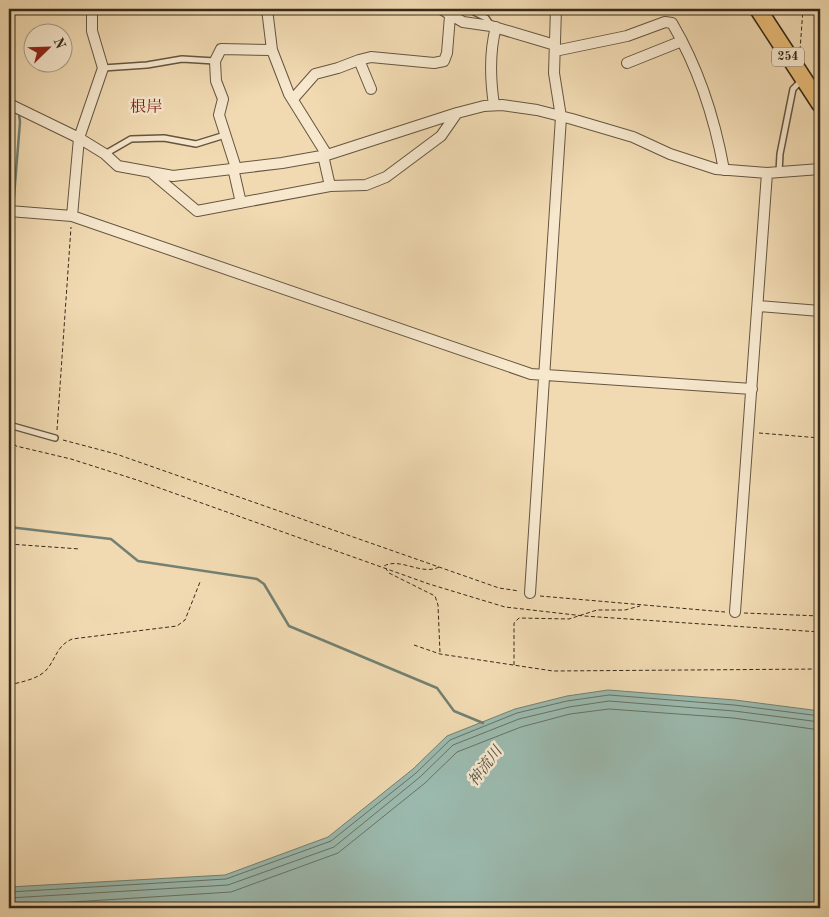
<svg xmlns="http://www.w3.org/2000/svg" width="829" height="917" font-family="'Old Standard TT','Noto Serif JP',serif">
	<rect width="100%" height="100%" fill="#f1dab2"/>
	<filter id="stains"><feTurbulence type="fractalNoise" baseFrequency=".004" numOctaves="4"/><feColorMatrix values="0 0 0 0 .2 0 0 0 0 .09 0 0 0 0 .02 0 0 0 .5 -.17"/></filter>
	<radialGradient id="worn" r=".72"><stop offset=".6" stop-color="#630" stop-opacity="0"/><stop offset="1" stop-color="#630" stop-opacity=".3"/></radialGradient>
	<path fill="#9bbaaf" stroke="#738073" d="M 608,690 L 735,700 L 820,711 L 820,908 L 9,908 L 9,887 L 225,875 L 328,837 L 413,769 L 447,736 L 515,709 L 567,696 Z"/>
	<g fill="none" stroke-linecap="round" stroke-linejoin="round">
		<path stroke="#687264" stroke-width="1" d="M 9,892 L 226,879 L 331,841 L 416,773 L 450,740 L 517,713 L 567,701 L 609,695 L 734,705 L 820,716
			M 9,898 L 228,885 L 334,847 L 420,777 L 453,745 L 519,719 L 569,707 L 609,701 L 734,711 L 820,722
			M 9,906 L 231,892 L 338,853 L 425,783 L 457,752 L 521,727 L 570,714 L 609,709 L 733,718 L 820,730"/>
		<path stroke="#738073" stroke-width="2.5" d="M 9,110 L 19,114 L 20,122 L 13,209
			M 9,273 L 13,214
			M 9,527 L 111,539 L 138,561 L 257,579 L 264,584 L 289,626 L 437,688 L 454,711 L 483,723"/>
		<g stroke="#655640" stroke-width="8">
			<path id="service" d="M 468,9 L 486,18 L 490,24
				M 103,68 L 147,65 L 182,59 L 215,61
				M 105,154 L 131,139 L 164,138 L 196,144 L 225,135
				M 779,172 L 780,154 L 793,89 L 802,80
				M 9,425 L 55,438"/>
		</g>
		<g stroke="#655640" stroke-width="12">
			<path id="minor" d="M 267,9 L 272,50 L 289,94 L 327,155
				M 441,9 L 463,22 L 491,26 L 555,45
				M 555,51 L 627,36 L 665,22 L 672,23 C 698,67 715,120 724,170
				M 359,60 L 371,89
				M 627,63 L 682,41
				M 293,99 L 315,74 L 338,68 L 359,60 L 371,57 L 434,63 L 444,61 L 447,53 L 450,16
				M 9,104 L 79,138 L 105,154 L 118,166 L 173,176 L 282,163 L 327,155 L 457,113 L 484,106 L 502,105 L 537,110 L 572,119 L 633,137 L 670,154 L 716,169 L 767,173 L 820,169
				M 494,105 C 490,78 489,53 496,27
				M 323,155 L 330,186
				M 233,168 L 241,203
				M 236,168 L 219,115 L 223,99 L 216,81 L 215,61 L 221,49 L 272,50
				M 153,174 L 197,211 L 330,186 L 366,185 L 386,177 L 441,136 L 457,113
				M 9,211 L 72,216 L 531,374 L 752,389
				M 72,216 L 79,138 L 103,68 L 92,31 L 92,9
				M 758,306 L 820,311
				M 530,593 L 561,117 L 554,73 L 556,9
				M 735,612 L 767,173"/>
		</g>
		<g stroke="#362a1a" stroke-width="19">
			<path id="trunk" d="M 758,9 L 820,104"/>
		</g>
		<path stroke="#362a1a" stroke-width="1" stroke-dasharray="4 2.5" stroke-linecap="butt" d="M 800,50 L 803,9
			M 57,430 L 71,227
			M 11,432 L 11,440 L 16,446 L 71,459 L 137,480 L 429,584 L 505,607 L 584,616 L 820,632
			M 759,433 L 820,438
			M 63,440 L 116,454 L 499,588 L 519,591
			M 9,544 L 80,549
			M 439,567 C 422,576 400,557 384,566 L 389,573 L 435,596 L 438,605 L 440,653
			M 540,596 L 725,612
			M 744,613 L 820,616
			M 414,645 L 440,654 L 553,671 L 820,669
			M 514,665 L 514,623 L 519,618 L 569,619 L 597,610 L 625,610 L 640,606
			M 9,685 C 21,682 40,679 48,668 C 57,656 57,646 72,639 L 177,626 L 185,620 L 200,582"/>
		<use href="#service" stroke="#f6e7cd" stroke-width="5"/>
		<use href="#minor" stroke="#f6e7cd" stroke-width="10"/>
		<use href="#trunk" stroke="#e8bd79" stroke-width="16"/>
	</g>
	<g text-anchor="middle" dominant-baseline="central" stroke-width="5" stroke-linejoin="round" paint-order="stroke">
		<rect fill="#f6e7cd" stroke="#706350" stroke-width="1" x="772" y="47.5" width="32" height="19" rx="4"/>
		<g font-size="12" font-weight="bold" fill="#362a1a">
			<text x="788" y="57">254</text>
		</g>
		<g font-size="15" font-style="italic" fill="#4f4e3f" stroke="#f6e7cd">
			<text transform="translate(486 767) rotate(-53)">神流川</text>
		</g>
		<g font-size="16" fill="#7a1f14" stroke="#f6e7cd">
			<text x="146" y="108">根岸</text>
		</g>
	</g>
	<rect width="829" height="917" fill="none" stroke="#f1dab2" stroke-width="30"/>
	<rect x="10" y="10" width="809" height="897" fill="none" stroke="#362a1a" stroke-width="2.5"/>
	<rect x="15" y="15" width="799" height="887" fill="none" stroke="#362a1a"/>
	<g transform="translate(48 48) rotate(67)"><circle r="24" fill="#f6e7cd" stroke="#a99b85"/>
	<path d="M0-4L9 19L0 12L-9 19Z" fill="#8f2418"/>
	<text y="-8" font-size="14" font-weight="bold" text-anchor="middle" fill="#362a1a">N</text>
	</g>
	<rect width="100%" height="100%" filter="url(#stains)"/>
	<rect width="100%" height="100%" fill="url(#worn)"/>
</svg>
